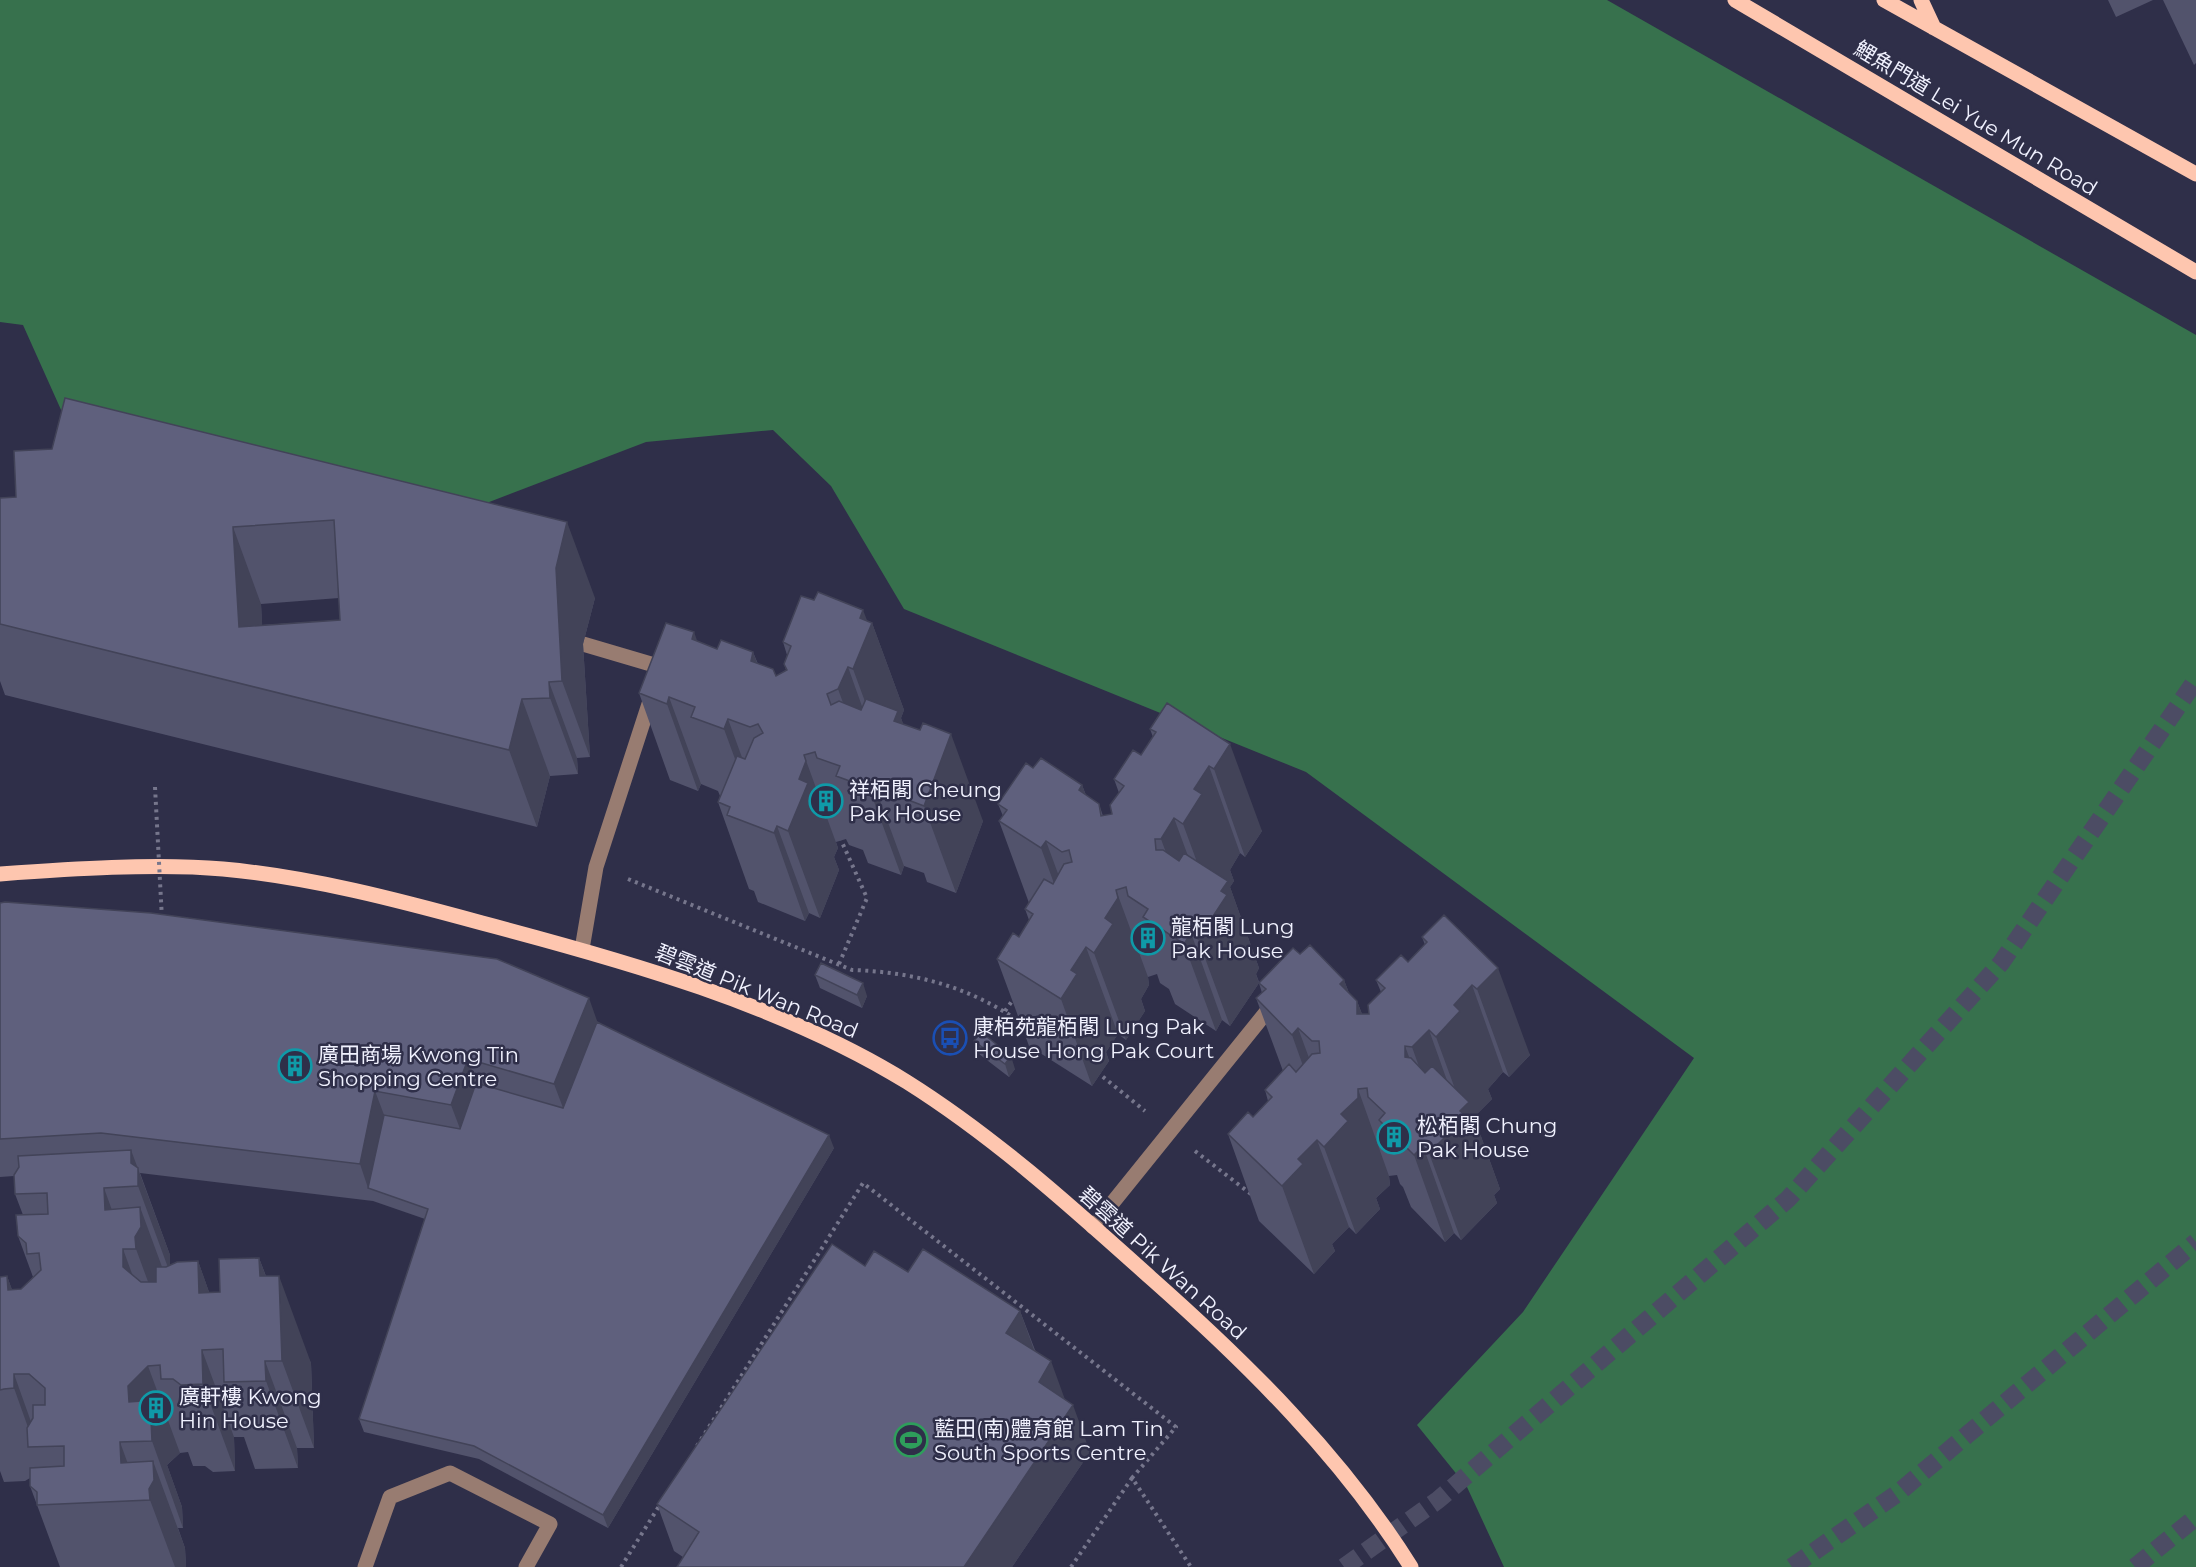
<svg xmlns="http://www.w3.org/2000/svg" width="2196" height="1567" font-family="Montserrat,'Noto Sans TC',sans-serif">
	<rect width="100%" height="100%" fill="#2f2f49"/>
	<path fill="#37714d" d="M 0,0 L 1607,0 L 2196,335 L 2196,1567 L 1504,1567 L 1467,1487 L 1417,1425 L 1523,1312 L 1694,1058 L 1306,772 L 904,609 L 831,486 L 773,430 L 646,442 L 437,522 L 75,441 L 23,325 L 0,322 Z"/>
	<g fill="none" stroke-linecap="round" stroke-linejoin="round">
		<path stroke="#4c4c64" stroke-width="18" stroke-dasharray="18 9" stroke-linecap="butt" d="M 1344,1567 L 1438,1500 L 1788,1199 L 2001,963 L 2196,680
			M 1792,1567 L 1898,1493 L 2196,1242
			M 2135,1567 L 2196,1517"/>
		<path stroke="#76768c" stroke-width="4" stroke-dasharray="3 4.5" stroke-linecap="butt" d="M 628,879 L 852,970 C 915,972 971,987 1023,1024
			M 839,964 L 867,898 L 841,840
			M 1005,1011 L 1015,997
			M 1097,1072 L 1145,1111
			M 1195,1151 L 1251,1194
			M 697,1446 L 863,1183 L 1176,1427 L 1132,1478 L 1191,1567
			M 621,1567 L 661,1503
			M 1071,1567 L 1132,1478"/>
		<path stroke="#987c71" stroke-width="15" d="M 582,949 L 596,867 L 661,667 L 583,644
			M 1093,1227 L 1276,1000
			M 365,1567 L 390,1497 L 450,1473 L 550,1524 L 526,1567"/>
		<path stroke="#fec6af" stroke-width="15" d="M 1735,0 L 2196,272
			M 1884,0 L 2196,174
			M 1921,0 L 1934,28
			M 0,874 C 69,869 155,863 223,869 C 311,877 398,900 482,923 C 623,960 783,1005 907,1082 C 996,1138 1074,1209 1152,1279 C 1248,1364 1343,1458 1411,1567"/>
		<path stroke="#76768c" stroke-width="4" stroke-dasharray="3 4.5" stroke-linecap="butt" d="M 155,787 L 162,919"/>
	</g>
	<path fill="#52536c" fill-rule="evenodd" d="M 2108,0 L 2153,0 L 2116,17 Z
		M 2163,0 L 2196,0 L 2196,63 L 2194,65 Z
		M 65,398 L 595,598 L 583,644 L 590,757 L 577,758 L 578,774 L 550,776 L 537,827 L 5,695 L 0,681 L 0,498 L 16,497 L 52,449 ZM 339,598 L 340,620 L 262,625 L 261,604 Z
		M 867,621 L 872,623 L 904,710 L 901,718 L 903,724 L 983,821 L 956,893 L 927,882 L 924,873 L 904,866 L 901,875 L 868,863 L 863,850 L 849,845 L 846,839 L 836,842 L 838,848 L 834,857 L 839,870 L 820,918 L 809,913 L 805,921 L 758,902 L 754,891 L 749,889 L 718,802 L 720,796 L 718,791 L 701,784 L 698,791 L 670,780 L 639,693 L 697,641 L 717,649 L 753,652 L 758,664 L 776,676 L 786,670 L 784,664 L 787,655 L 783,642 Z
		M 1167,703 L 1262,831 L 1245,857 L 1240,853 L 1230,870 L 1234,881 L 1230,887 L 1259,968 L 1256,974 L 1259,982 L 1300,954 L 1344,980 L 1349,993 L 1357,1001 L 1362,1014 L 1369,1014 L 1381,992 L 1376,980 L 1408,962 L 1425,945 L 1422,937 L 1444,915 L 1530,1055 L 1509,1077 L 1503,1072 L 1488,1089 L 1492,1099 L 1474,1117 L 1500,1189 L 1494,1195 L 1497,1203 L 1461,1240 L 1454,1233 L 1445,1242 L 1411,1207 L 1403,1187 L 1400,1184 L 1397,1175 L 1389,1176 L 1390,1185 L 1376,1198 L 1380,1209 L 1356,1234 L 1349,1227 L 1332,1244 L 1335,1251 L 1314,1274 L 1259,1221 L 1228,1134 L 1253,1117 L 1268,1101 L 1265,1090 L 1283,1071 L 1256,998 L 1262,993 L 1259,983 L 1230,1026 L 1222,1020 L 1216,1031 L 1175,1004 L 1169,989 L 1160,983 L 1157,974 L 1148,977 L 1149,985 L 1141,999 L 1145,1011 L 1126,1040 L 1118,1034 L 1106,1052 L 1109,1061 L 1092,1086 L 1029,1046 L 997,959 L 1019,937 L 1029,920 L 1025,909 L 1029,903 L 999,821 L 1003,816 L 998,804 L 1033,768 L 1082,785 L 1086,795 L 1099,804 L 1103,816 L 1112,814 L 1119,793 L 1114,779 L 1141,755 L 1153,737 L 1150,729 Z
		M 0,903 L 597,1022 L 834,1148 L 608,1528 L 479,1459 L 364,1432 L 359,1419 L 425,1219 L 373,1201 L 140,1173 L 170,1255 L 170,1265 L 198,1261 L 209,1292 L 220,1292 L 259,1258 L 266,1276 L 311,1363 L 314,1448 L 297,1448 L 298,1468 L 255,1469 L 244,1437 L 234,1437 L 235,1471 L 213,1472 L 205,1466 L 193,1466 L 188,1452 L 180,1453 L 167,1465 L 182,1507 L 183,1528 L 178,1528 L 185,1548 L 186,1567 L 60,1567 L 30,1486 L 30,1478 L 25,1481 L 4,1482 L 0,1471 L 0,1277 L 7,1276 L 12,1290 L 21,1289 L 33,1277 L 18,1236 L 23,1215 L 15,1194 L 14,1176 L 0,1177 Z
		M 815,975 L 867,996 L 862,1008 L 820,988 Z
		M 974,1041 L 1015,1069 L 1009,1077 L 979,1054 Z
		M 865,1266 L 908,1272 L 1020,1311 L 1035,1350 L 1065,1400 L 1090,1452 L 1012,1567 L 677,1567 L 683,1557 L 674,1551 L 657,1504 Z"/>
	<path fill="#424358" d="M 567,522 L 595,598 L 583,644 L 590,757 L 562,681 L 556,568 Z
		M 233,527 L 261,604 L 266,690 L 239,627 Z
		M 863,610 L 870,628 L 872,623 L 904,710 L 901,718 L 928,794 L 951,734 L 983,821 L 956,893 L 924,806 L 885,756 L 853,669 L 860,618 Z
		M 694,632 L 726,720 L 692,639 Z
		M 753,652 L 785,739 L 751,661 Z
		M 848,667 L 879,754 L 870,776 L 838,689 Z
		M 549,682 L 577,758 L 578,774 L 550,698 Z
		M 669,697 L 701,784 L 698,791 L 667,704 Z
		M 522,699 L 550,776 L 537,827 L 509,750 Z
		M 728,719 L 760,807 L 756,816 L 724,729 Z
		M 1230,744 L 1262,831 L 1245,857 L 1214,769 Z
		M 804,755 L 838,848 L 834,857 L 839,870 L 820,918 L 788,831 Z
		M 1209,766 L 1240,853 L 1230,870 L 1234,881 L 1230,887 L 1259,968 L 1256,974 L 1259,983 L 1230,1026 L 1198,939 L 1215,911 L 1183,824 L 1194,789 Z
		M 872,779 L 904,866 L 901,875 L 869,788 Z
		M 1082,785 L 1114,872 L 1079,790 Z
		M 1174,818 L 1206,905 L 1193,926 L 1161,839 Z
		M 777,826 L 809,913 L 805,921 L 774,833 Z
		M 1046,841 L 1078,928 L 1073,935 L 1041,848 Z
		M 1116,890 L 1148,977 L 1149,985 L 1141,999 L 1145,1011 L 1126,1040 L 1094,953 L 1105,918 Z
		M 1191,933 L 1222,1020 L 1216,1031 L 1184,944 Z
		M 1086,947 L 1118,1034 L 1106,1052 L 1109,1061 L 1092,1086 L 1061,999 L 1071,970 Z
		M 1498,968 L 1530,1055 L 1509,1077 L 1477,989 Z
		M 1344,980 L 1357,1014 L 1357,1001 L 1389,1088 L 1340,984 Z
		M 863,983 L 867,996 L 862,1008 L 857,995 Z
		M 1472,985 L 1503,1072 L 1488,1089 L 1492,1099 L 1474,1117 L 1500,1189 L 1494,1195 L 1497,1203 L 1461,1240 L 1429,1153 L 1462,1108 L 1436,1037 L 1454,1005 Z
		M 589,998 L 602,1035 L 568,1121 L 554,1084 Z
		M 1298,1028 L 1330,1115 L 1323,1122 L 1292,1035 Z
		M 1429,1030 L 1460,1117 L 1443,1134 L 1412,1047 Z
		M 1405,1046 L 1437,1133 L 1405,1057 Z
		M 1011,1056 L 1015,1069 L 1009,1077 L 1005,1064 Z
		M 468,1059 L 481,1096 L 465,1142 L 451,1105 Z
		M 1358,1089 L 1389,1176 L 1390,1185 L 1376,1198 L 1380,1209 L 1356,1234 L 1324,1147 L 1341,1114 Z
		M 375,1091 L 389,1128 L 368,1188 L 360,1164 Z
		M 829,1135 L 834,1148 L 608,1528 L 603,1515 Z
		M 1317,1140 L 1349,1227 L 1332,1244 L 1335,1251 L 1314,1274 L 1282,1186 L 1298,1159 Z
		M 1423,1146 L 1454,1233 L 1445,1242 L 1414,1155 Z
		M 131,1150 L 170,1255 L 170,1273 L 138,1186 L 131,1163 Z
		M 104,1188 L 126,1249 L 123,1249 L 155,1337 L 123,1267 L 105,1210 Z
		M 140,1207 L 172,1294 L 168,1336 L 136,1249 L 135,1237 Z
		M 259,1258 L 281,1317 L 279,1276 L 311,1363 L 314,1448 L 282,1361 L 260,1276 Z
		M 198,1261 L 229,1348 L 223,1349 L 199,1293 Z
		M 7,1276 L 39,1363 L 8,1290 Z
		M 1020,1311 L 1037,1358 L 1006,1333 Z
		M 202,1350 L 234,1437 L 235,1471 L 203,1384 Z
		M 265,1361 L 297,1448 L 298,1468 L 266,1381 Z
		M 1051,1361 L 1068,1408 L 1039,1382 Z
		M 148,1366 L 180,1453 L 167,1465 L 182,1507 L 183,1528 L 152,1441 L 129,1402 L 128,1386 Z
		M 14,1374 L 40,1447 L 35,1447 L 14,1388 Z
		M 1073,1405 L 1090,1452 L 1012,1567 L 964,1567 Z
		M 120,1442 L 141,1500 L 121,1463 Z
		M 153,1461 L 185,1548 L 186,1567 L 175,1567 L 150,1500 L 149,1489 Z"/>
	<path fill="#5f607d" stroke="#424358" stroke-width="1.5" fill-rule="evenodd" d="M 65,398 L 567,522 L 556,568 L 562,681 L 549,682 L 550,698 L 522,699 L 509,750 L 0,624 L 0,498 L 16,497 L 14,451 L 52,449 ZM 334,520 L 340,620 L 239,627 L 233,527 Z
		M 818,592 L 863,610 L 860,618 L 872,623 L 853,669 L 848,667 L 838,689 L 827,694 L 831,705 L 839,701 L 861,710 L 866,699 L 898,711 L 894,721 L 920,730 L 923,723 L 951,734 L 924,806 L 895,795 L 898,788 L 872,779 L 869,788 L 836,776 L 840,766 L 817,758 L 815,752 L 804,755 L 806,761 L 799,779 L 808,783 L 788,831 L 777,826 L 774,833 L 727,815 L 730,807 L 718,802 L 737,756 L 745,759 L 754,738 L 763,733 L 758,724 L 750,727 L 728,719 L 724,729 L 691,717 L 695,707 L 669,697 L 667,704 L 639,693 L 666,623 L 694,632 L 692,639 L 717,649 L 721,640 L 753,652 L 751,661 L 773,669 L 776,676 L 787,670 L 784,664 L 791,646 L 783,642 L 801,596 L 814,600 Z
		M 1167,703 L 1230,744 L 1214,769 L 1209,766 L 1194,789 L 1202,794 L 1183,824 L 1174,818 L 1161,839 L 1155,839 L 1156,850 L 1163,850 L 1179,861 L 1184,853 L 1228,881 L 1221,891 L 1227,895 L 1198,939 L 1191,933 L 1184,944 L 1143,917 L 1148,909 L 1128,896 L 1126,887 L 1116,890 L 1118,898 L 1105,918 L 1113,924 L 1094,953 L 1086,947 L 1071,970 L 1077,974 L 1061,999 L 997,959 L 1013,933 L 1019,937 L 1033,914 L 1025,909 L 1044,879 L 1053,884 L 1064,864 L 1072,862 L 1069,850 L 1062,852 L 1046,841 L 1041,848 L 999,821 L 1007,810 L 998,804 L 1026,763 L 1033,768 L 1041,758 L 1082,785 L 1079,790 L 1099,804 L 1101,816 L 1112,814 L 1110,805 L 1124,786 L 1114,779 L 1133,750 L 1141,755 L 1156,732 L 1150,729 Z
		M 5,902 L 151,913 L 497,959 L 589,998 L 554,1084 L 468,1059 L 451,1105 L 375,1091 L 360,1164 L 101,1133 L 0,1139 L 0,903 Z
		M 1444,915 L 1498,968 L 1477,989 L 1472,985 L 1454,1005 L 1460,1011 L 1436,1037 L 1429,1030 L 1412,1047 L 1405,1046 L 1405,1057 L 1411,1058 L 1425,1073 L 1432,1066 L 1469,1102 L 1460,1111 L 1466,1116 L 1429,1153 L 1423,1146 L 1414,1155 L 1379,1120 L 1385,1113 L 1368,1097 L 1367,1088 L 1358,1089 L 1358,1098 L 1341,1114 L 1348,1121 L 1324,1147 L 1317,1140 L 1298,1159 L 1303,1164 L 1282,1186 L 1228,1134 L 1248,1112 L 1253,1117 L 1272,1097 L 1265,1090 L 1289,1064 L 1296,1072 L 1312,1054 L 1320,1053 L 1319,1041 L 1312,1041 L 1298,1028 L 1292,1035 L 1256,998 L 1266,989 L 1259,983 L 1293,948 L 1300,954 L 1310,945 L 1344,980 L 1340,984 L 1357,1001 L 1357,1014 L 1369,1014 L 1368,1005 L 1385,988 L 1376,980 L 1401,955 L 1408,962 L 1427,942 L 1422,937 Z
		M 821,963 L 863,983 L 857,995 L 815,975 Z
		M 597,1022 L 829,1135 L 603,1515 L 474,1446 L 359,1419 L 428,1209 L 368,1188 L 384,1115 L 460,1129 L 476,1083 L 563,1108 Z
		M 981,1032 L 1011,1056 L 1005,1064 L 974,1041 Z
		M 131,1150 L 131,1163 L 138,1168 L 138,1186 L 104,1188 L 105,1210 L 140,1207 L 141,1227 L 135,1237 L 136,1249 L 123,1249 L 123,1267 L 141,1282 L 156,1282 L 156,1267 L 166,1267 L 177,1262 L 198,1261 L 199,1293 L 220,1292 L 219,1259 L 259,1258 L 260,1276 L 279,1276 L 282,1361 L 265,1361 L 266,1381 L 224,1382 L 223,1349 L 202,1350 L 203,1384 L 181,1385 L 173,1379 L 161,1379 L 160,1365 L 148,1366 L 128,1386 L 129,1402 L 142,1401 L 143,1412 L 151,1420 L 152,1441 L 120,1442 L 121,1463 L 153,1461 L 154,1480 L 149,1489 L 150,1500 L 37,1505 L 37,1492 L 30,1486 L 30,1468 L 64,1466 L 64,1446 L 28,1447 L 27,1428 L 33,1418 L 33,1405 L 45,1405 L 45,1388 L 29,1374 L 14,1374 L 14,1388 L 4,1389 L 0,1390 L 0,1277 L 7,1276 L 8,1290 L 21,1289 L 41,1270 L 39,1253 L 27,1254 L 26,1243 L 18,1236 L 16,1215 L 48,1214 L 47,1193 L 15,1194 L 14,1175 L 19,1167 L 18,1156 Z
		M 832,1244 L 865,1266 L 874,1251 L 908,1272 L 923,1249 L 1020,1311 L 1006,1333 L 1051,1361 L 1039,1382 L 1073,1405 L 964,1567 L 677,1567 L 699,1532 L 657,1504 Z"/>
	<defs>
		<g id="building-ring" transform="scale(1.725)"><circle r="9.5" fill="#2f2f49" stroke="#0f9aa8" stroke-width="1.5"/><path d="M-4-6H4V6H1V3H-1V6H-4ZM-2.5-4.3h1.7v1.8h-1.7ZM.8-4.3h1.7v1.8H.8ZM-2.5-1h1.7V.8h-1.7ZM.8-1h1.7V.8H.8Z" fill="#0f9aa8"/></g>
		<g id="bus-ring" transform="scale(1.725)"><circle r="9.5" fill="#2f2f49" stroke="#1a4fb4" stroke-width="1.5"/><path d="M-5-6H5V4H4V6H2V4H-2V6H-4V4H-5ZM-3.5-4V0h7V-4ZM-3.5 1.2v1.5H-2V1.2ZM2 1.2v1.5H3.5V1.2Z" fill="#1a4fb4"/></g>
		<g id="stadium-ring" transform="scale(1.725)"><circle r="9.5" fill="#2f2f49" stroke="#2e9e5b" stroke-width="1.5"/><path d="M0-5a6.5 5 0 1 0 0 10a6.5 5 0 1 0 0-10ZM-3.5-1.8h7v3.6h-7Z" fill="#2e9e5b"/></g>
	</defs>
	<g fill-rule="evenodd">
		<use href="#building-ring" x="826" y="801"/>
		<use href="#building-ring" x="1148" y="938"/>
		<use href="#bus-ring" x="950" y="1038"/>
		<use href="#building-ring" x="295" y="1066"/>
		<use href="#building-ring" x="1394" y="1137"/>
		<use href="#building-ring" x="156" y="1408"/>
		<use href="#stadium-ring" x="911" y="1440"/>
	</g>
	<g text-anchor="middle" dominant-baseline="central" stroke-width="5" stroke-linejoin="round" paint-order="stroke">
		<g font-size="21" fill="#f0f1fe" stroke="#2f2f49">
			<text transform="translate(1976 118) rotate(31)">鯉魚門道 Lei Yue Mun Road</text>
			<text transform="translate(757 991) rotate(22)">碧雲道 Pik Wan Road</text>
			<text transform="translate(1163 1263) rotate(42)">碧雲道 Pik Wan Road</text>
		</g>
		<g font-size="21" fill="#f0f1fe" stroke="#2f2f49" text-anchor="start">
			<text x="849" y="789">祥栢閣 Cheung<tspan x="849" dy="24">Pak House</tspan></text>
			<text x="1171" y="926">龍栢閣 Lung<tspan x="1171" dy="24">Pak House</tspan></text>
			<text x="973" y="1026">康栢苑龍栢閣 Lung Pak<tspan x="973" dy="24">House Hong Pak Court</tspan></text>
			<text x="318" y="1054">廣田商場 Kwong Tin<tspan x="318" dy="24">Shopping Centre</tspan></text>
			<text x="1417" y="1125">松栢閣 Chung<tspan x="1417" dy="24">Pak House</tspan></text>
			<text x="179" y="1396">廣軒樓 Kwong<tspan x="179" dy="24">Hin House</tspan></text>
			<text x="934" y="1428">藍田(南)體育館 Lam Tin<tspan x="934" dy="24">South Sports Centre</tspan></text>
		</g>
	</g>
</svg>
